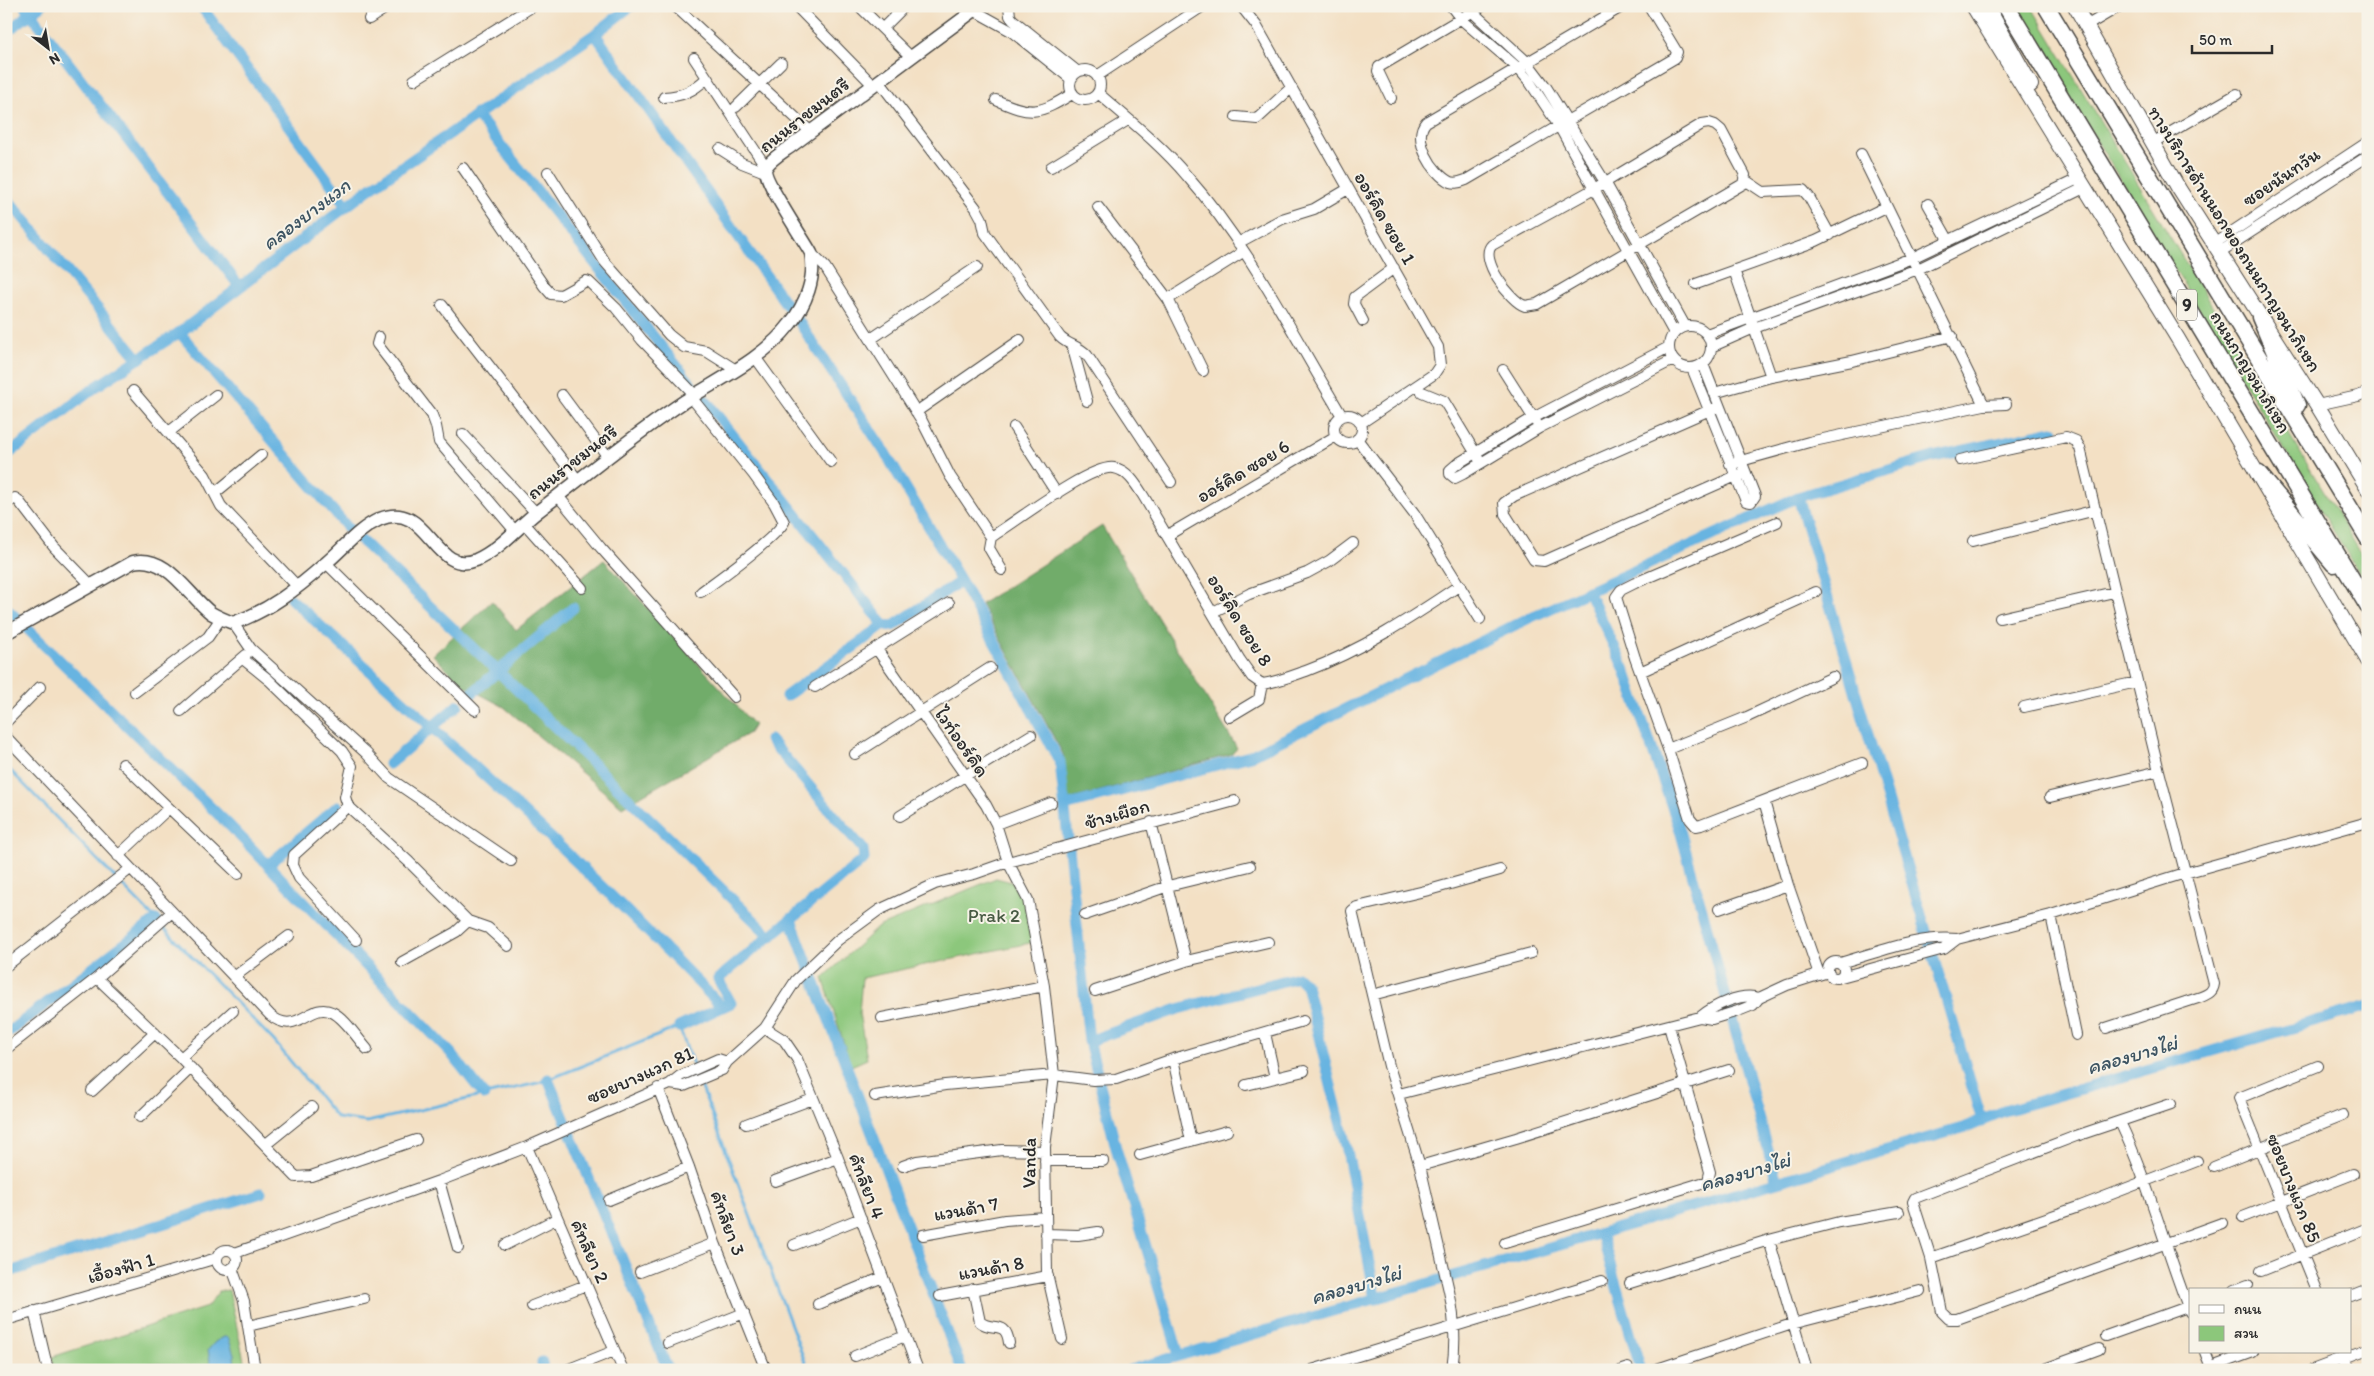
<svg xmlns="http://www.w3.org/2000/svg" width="2374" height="1376" font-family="Itim,'Playpen Sans Thai',sans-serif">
	<rect width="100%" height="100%" fill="#f7f3e8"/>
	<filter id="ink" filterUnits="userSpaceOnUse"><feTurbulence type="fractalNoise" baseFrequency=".02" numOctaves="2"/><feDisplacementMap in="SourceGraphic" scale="10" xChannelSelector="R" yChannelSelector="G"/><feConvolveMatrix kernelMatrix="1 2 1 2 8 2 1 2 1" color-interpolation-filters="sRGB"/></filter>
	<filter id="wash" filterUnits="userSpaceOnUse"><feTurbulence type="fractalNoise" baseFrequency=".0096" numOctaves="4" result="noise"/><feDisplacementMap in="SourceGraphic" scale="20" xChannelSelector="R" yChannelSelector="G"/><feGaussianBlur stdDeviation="1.12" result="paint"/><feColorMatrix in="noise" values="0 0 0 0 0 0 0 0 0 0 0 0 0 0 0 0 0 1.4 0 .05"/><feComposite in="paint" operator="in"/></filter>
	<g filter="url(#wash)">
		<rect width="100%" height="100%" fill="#f3e0c4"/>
		<path fill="#8cc77b" stroke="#5c7953" d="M 2015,6 L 2031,6 L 2368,565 L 2368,588 Z
			M 996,878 L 1016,883 L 1031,906 L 1035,942 L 862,978 L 859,1013 L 867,1059 L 851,1066 L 823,978 L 878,927 Z
			M 229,1290 L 246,1370 L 184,1370 L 181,1366 L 151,1363 L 131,1370 L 54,1370 L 52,1357 L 207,1307 L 219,1291 Z"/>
		<path fill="#71ac6b" stroke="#4e6c4b" d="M 1102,526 L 1237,748 L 1232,754 L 1068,800 L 1063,754 L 981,604 Z
			M 604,560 L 754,725 L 749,733 L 622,807 L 504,707 L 461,684 L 433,655 L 492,601 L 516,630 Z"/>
		<path fill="#68b4e1" stroke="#4a7086" d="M 224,1337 L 228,1337 L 234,1354 L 235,1370 L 213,1370 L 211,1368 L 208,1350 L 215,1342 Z"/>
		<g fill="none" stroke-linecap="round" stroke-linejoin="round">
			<path stroke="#68b4e1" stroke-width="3" d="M 6,766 L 274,1041 L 337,1118 L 367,1122 L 542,1082 L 679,1027 L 808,1370"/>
			<path stroke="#68b4e1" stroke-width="11" d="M 25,6 L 240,287
				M 201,6 L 347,206
				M 6,32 L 41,6
				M 595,34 L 801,325 L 884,451 L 961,581 L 1060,762 L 1089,1041 L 1116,1148 L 1179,1355
				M 476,114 L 692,385
				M 6,197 L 139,359
				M 179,332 L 348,528 L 505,678 L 771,937
				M 705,400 L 884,625 L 893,626 L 961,581
				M 6,456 L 97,386 L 183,330 L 368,190 L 595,34 L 631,6
				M 1798,497 L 1982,1121
				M 1588,591 L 1625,670 L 1680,830 L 1777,1182
				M 291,599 C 437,732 585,864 722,1007
				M 6,608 L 230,826 L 450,1052 L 484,1095
				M 471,694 L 573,608
				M 786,696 L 884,625
				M 389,764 L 458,705
				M 1065,806 L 1250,756 L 1527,619 L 1798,497 L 1933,457 L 2053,431
				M 268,865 L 338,806
				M 791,920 L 962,1370
				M 679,1027 L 731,1003 L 718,979 L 864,859 L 863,849 L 770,740
				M 6,1034 L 156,920
				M 1089,1041 L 1178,1009 L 1298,977 L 1306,985 L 1347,1150 L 1376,1299
				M 548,1079 L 668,1370
				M 1601,1233 L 1641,1370
				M 6,1273 L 261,1193
				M 542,1362 L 543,1370
				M 1130,1370 L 1966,1127 L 2004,1111 L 2368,1006"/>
		</g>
	</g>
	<g filter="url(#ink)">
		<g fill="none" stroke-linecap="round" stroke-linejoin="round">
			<g stroke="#494642" stroke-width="12">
				<path id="minor" d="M 675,6 L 811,132
					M 796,6 L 873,85
					M 859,6 L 911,57
					M 1009,6 L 1010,16 L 1013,20 L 1078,72
					M 1241,6 L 1256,25 L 1438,347 L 1440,365 L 1434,374 L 1361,423
					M 1451,6 L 1461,19 L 1518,68 L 1529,81 L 1559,126 L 1674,333
					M 1466,6 L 1527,62 L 1546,87 L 1605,182 L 1685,326
					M 1623,6 L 1426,122 C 1411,139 1433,174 1450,182 C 1456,184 1460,182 1466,180 L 1675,58 L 1677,52 L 1649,6
					M 975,11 L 1011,31 L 1071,79
					M 369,19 L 389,6
					M 2086,26 L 2120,6
					M 883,28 L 900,11
					M 694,58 L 766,167
					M1070 85a15 15 0 1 1 30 0a15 15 0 1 1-30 0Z
					M 1097,76 L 1203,6
					M 414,80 L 533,6
					M 879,81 L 976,208 L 982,219 L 985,233 L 1060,337 C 1068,345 1079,346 1087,355 L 1171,482
					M 1098,93 C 1128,119 1161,145 1187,176 C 1250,247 1293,335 1342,416
					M 664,97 C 683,96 693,91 707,78
					M 1391,98 L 1378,71 L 1379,67 L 1482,6
					M 996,100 C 1032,116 1039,114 1072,94
					M 736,107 L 781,63
					M 1236,117 L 1257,119 L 1291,88
					M 1709,123 L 1715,125 L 1721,130 L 1745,175 L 1743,184 L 1537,304 L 1525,306 C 1510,301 1478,258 1492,245 L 1594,189 L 1702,124 Z
					M 2152,143 L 2237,94
					M 720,149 L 742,163 L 765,172
					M 1051,167 L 1128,120
					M 463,168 L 544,286 L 551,294 L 561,295 L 586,281 L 589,282 L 616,308 L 642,340 L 695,395
					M 548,172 L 605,262 L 669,335 L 684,347 L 706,351 L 736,370
					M 1745,180 L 1763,192 L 1803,190 L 1809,197 L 1830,235
					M 1928,204 L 1949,241
					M 1098,207 L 1168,299 L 1203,371
					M 1238,243 L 1282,219 L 1314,209 L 1348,189
					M 2215,243 L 2368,142
					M 2220,252 L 2368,156
					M 811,253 L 825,267 L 922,421 L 950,476 L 991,537
					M 1734,270 L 1771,377 L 1852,361 L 1952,336
					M 1696,284 L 1816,241 L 1886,207
					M 1168,299 L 1243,252
					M 442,305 L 577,479
					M 1363,321 L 1354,304 L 1355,297 L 1394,268
					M1669 347a21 21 0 1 1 42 0a21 21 0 1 1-42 0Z
					M 1707,334 L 1912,258 L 2080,178
					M 379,337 L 377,344 L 432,415 L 436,426 L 439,442 L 515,531
					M 871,339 L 977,267
					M 1072,345 L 1087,401
					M 1669,347 L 1533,418 L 1457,464 L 1450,470 L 1450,474 L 1455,478 L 1463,474 L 1539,428 L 1673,360
					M 1711,347 L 1754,328 L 1918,269 L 2086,187
					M 755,357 L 831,462
					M 1692,368 L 1746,501 L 1751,502 L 1755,496 L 1703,364
					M 1503,370 L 1536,422
					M 133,391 L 205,475 L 221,506 L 297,586
					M 1422,392 L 1444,401 L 1479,459
					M 1714,393 L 1771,377
					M 562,395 L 608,457
					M 691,397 L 753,474 L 774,503 L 784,522 C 775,539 719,579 701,592
					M 1984,405 L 2006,404
					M 2317,405 L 2358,396 L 2368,392
					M 1719,406 L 1514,496 L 1504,503 L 1505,514 L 1534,560 L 1544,561 L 1745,472
					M 916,412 L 1020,340
					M1334 429a14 14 0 1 1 28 0a14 14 0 1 1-28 0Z
					M 1014,427 L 1057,494
					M 169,432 L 216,395
					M 463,434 L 536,513
					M 1357,439 L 1414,513 L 1480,619
					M 1960,460 L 2066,437 L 2076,441 L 2080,448 L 2159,771 L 2214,984 C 2213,992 2208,994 2201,997 L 2106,1028
					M 1730,464 L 1809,442 L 1984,405 L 1861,154
					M 215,493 L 261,455
					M 558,496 L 601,548 L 734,697
					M 6,504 L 15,498 L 18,500 L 54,547 L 92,586
					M 1777,522 L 1635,583 L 1621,590 L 1616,597 L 1635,658 L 1668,749 L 1690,819 L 1696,826 L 1701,825 L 1862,763
					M 524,523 L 582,588
					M 1168,535 L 1336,436
					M 1973,541 L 2096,510
					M 326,563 L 475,710
					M 1002,570 L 989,548 L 991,537 C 1014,523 1091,464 1114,468 C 1128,470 1137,486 1144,497 L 1240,660 L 1252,677 L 1262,684 C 1277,682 1292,676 1306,671 C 1362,650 1411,618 1460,585
					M 1213,612 L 1249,594 L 1307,573 L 1329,561 L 1353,543
					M 2000,618 L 2114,592
					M 233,623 L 251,649 L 366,753 L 389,778 L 511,861
					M 876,648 L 986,805 L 996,824 L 1008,862 L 1028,900 L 1044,986 L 1054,1075 L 1045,1147 L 1047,1273 L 1062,1339
					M 243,659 L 269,680 L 342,751 L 352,766 L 345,797 L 348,806 L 409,862 L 468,921 L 456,932 L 402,962
					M 1640,672 L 1816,592
					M 815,687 L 949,603
					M 135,692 L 208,637 L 221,618
					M 2024,707 L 2137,682
					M 181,711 L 246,655
					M 1229,717 L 1259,699 L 1262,684
					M 6,722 L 40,687
					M 6,737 L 270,1015 C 297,1038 310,1001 332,1012 C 345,1018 357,1038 367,1049
					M 1668,749 L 1747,717 L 1833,677
					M 855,754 L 990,668
					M 123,764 L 238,874
					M 2050,797 L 2159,771
					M 1764,801 L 1788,885 L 1819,974
					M 348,806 L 294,855 L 293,865 L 299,878 L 356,940
					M 900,816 L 1031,735
					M 1151,822 L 1186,961
					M 996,824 L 1051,803
					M 118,856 L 168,809
					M 1719,909 L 1788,885
					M 1085,915 L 1168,886 L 1250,866
					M 2051,915 L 2076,1035
					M 468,921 L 488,928 L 508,946
					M1828 970a8 8 0 1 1 16 0a8 8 0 1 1-16 0Z
					M 1840,963 C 1877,953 1918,935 1957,939 L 2051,915 L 2185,873 L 2368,822
					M 6,966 L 130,869
					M 234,977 L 289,936
					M 1841,977 L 1944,949 L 1957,939
					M 97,978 L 181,1058 L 296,1177 L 311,1176 L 416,1140
					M 1095,991 L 1186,961 L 1268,942
					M 1372,995 L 1531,953
					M 1700,1017 C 1713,1006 1741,992 1759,998
					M 882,1018 L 1044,986
					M 765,1028 L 784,1040 L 797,1059 L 838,1158 L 918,1370
					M 1265,1033 L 1275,1078
					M 6,1049 L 97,978 L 172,912
					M 181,1058 L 233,1011
					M 1173,1059 L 1191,1141
					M 670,1084 L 684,1086 L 722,1070 L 727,1062 L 765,1028 L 796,980 L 838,940 L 879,910 L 935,884 L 974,874 L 1008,862 L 1235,801
					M 1246,1085 L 1304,1071
					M 658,1088 L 689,1167 L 715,1243 L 766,1370
					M 92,1091 L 155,1033
					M 1399,1094 L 1700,1017 L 1712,1019 L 1738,1011 L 1753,1005 L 1759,998 L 1787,985 L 1828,972
					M 875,1096 L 945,1085 L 1054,1075 L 1093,1080 L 1116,1079 L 1173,1059 L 1303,1021
					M 2171,1104 L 2076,1136 L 1915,1198 L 1913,1202 L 1931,1258 L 1942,1312 L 1949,1319 L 1957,1319 L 2222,1223
					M 140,1117 L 191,1068
					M 2120,1122 C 2149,1183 2165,1249 2190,1312
					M 746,1124 L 813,1099
					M 265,1145 L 312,1107
					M 527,1147 L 623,1370
					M 1140,1155 L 1227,1131
					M 1045,1161 L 1103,1161
					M 903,1166 L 917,1161 L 1002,1150 L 1045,1151
					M 1420,1166 L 1516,1138 L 1729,1070
					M 2214,1167 L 2343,1115
					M 439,1181 L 458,1248
					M 775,1181 L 838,1158
					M 609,1200 L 689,1167
					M 2243,1217 L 2353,1174
					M 1046,1234 L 1078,1235 L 1098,1232
					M 923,1235 L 1005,1220 L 1046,1217
					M 1769,1240 L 1807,1370
					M 1505,1243 L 1708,1181 L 1710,1172 L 1669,1026
					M 505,1245 L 556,1219
					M 794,1245 L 861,1218
					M217 1260a10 10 0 1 1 20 0a10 10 0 1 1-20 0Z
					M 235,1253 L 439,1181 L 527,1147 L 670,1084 L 680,1076 L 718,1059 L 727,1062
					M 1931,1258 L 2078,1207 L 2197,1161
					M 232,1268 L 244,1301 L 255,1370
					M 2261,1271 L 2368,1228
					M 640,1272 L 715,1243
					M 1630,1283 L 1769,1240 L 1839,1222 L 1899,1212
					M 973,1289 L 980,1322 C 993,1332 1006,1319 1009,1343
					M 2235,1290 L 2248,1285
					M 2317,1290 L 2239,1098 L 2318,1066
					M 940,1296 L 1048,1276
					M 2350,1296 L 2368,1289
					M 818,1304 L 883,1277
					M 532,1306 L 586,1285
					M 34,1311 L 48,1370
					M 13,1318 L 217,1258
					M 248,1326 L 364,1299
					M 2106,1336 L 2190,1306
					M 668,1343 L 744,1313
					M 2205,1352 L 2212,1370
					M 2342,1352 L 2349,1370
					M 855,1356 L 905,1336
					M 569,1369 L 614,1351
					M 1312,1370 L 1602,1281
					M 1452,1370 C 1456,1343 1455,1318 1449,1291 L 1420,1166 L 1389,1066 L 1352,911 L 1357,907 L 1429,890 L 1500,870
					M 1622,1370 L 1628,1368
					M 1654,1370 L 1792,1324 L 1920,1291
					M 2042,1370 L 2099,1349
					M 2204,1370 L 2253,1352
					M 2312,1370 L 2368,1349"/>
			</g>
			<g stroke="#494642" stroke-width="15">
				<path id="tertiary" d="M 6,633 L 133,562 C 167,554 188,595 211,613 C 218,617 225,620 233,623 C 269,611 298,588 326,563 C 344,548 358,529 380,519 C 428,499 434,577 476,560 C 499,550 518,527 537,512 C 586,475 633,435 685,401 C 721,378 763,359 790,324 C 806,304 816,278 811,253 C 804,240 761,177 766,167 C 771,159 783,152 790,147 L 980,6"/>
			</g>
			<g stroke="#494642" stroke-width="16">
				<path id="secondary" d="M 1973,6 L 2178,339 L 2368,661
					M 1987,6 L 2031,85
					M 2075,6 L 2179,189 L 2317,405 L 2368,489"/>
			</g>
			<g stroke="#494642" stroke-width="19">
				<path id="trunk" d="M 2006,6 L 2368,606
					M 2046,6 L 2368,538
					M 2260,317 L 2297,405
					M 2259,474 L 2334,564"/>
			</g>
			<use href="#minor" stroke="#fff" stroke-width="10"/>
			<use href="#tertiary" stroke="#fff" stroke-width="12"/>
			<use href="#secondary" stroke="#fff" stroke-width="14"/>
			<use href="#trunk" stroke="#fff" stroke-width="16"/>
		</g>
	</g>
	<g text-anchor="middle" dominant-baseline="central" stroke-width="4" stroke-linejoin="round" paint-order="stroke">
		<rect fill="#f7f3e8" stroke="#686764" stroke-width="1" x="2177" y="289.5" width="20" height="31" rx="4"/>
		<g font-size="18" font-weight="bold" fill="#2b2b2b">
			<text x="2187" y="305">9</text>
		</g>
		<g font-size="19" fill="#2b2b2b" stroke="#f7f3e8">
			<text transform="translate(804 115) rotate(-38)">ถนนราชมนตรี</text>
			<text transform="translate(2281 177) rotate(-34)">ซอยนันทวัน</text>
			<text transform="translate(1385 218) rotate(60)">ออร์คิด ซอย 1</text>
			<text transform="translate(2235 239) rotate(58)">ทางบริการด้านนอกของถนนกาญจนาภิเษก</text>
			<text transform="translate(2251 372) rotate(59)">ถนนกาญจนาภิเษก</text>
			<text transform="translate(572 462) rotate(-38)">ถนนราชมนตรี</text>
			<text transform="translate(1243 471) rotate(-31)">ออร์คิด ซอย 6</text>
			<text transform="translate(1240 620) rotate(58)">ออร์คิด ซอย 8</text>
			<text transform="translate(962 742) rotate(55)">ไวท์ออร์คิด</text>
			<text transform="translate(1117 814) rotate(-16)">ช้างเผือก</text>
			<text transform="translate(640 1075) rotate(-24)">ซอยบางแวก 81</text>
			<text transform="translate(1029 1163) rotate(-89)">Vanda</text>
			<text transform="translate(867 1186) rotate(69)">คัทลียา 4</text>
			<text transform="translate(2294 1188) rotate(68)">ซอยบางแวก 85</text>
			<text transform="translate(966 1209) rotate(-10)">แวนด้า 7</text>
			<text transform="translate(728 1223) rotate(70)">คัทลียา 3</text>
			<text transform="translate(590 1251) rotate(66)">คัทลียา 2</text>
			<text transform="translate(121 1268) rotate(-16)">เอื้องฟ้า 1</text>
			<text transform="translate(991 1268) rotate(-10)">แวนด้า 8</text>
		</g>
		<g font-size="19" fill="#485a43" stroke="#f7f3e8">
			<text x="994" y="915">Prak 2</text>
		</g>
		<g font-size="20" font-style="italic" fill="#3d5462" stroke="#f7f3e8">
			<text transform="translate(306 214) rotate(-37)">คลองบางแวก</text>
			<text transform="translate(2132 1055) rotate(-16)">คลองบางไผ่</text>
			<text transform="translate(1745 1172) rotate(-16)">คลองบางไผ่</text>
			<text transform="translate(1356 1285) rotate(-16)">คลองบางไผ่</text>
		</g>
	</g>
	<rect width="2374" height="1376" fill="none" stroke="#f7f3e8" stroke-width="25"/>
	<rect x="2189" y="1288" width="162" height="65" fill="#f7f3e8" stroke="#a5a39c"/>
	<rect x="2199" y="1305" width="25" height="8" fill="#ffffff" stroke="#a5a39c"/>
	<text x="2234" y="1314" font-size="15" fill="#2b2b2b">ถนน</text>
	<rect x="2199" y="1326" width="25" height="15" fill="#8cc77b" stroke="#a5a39c"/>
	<text x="2234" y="1338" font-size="15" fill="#2b2b2b">สวน</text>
	<g transform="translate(48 48) rotate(149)" stroke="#f7f3e8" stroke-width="4" paint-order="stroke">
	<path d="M0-4L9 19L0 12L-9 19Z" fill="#2b2b2b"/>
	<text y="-8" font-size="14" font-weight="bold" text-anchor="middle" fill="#2b2b2b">N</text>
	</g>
	<path d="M2192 45v8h80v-8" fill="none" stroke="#2b2b2b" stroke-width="2.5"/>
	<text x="2199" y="45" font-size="15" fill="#2b2b2b" stroke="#f7f3e8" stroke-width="4" paint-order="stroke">50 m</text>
</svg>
